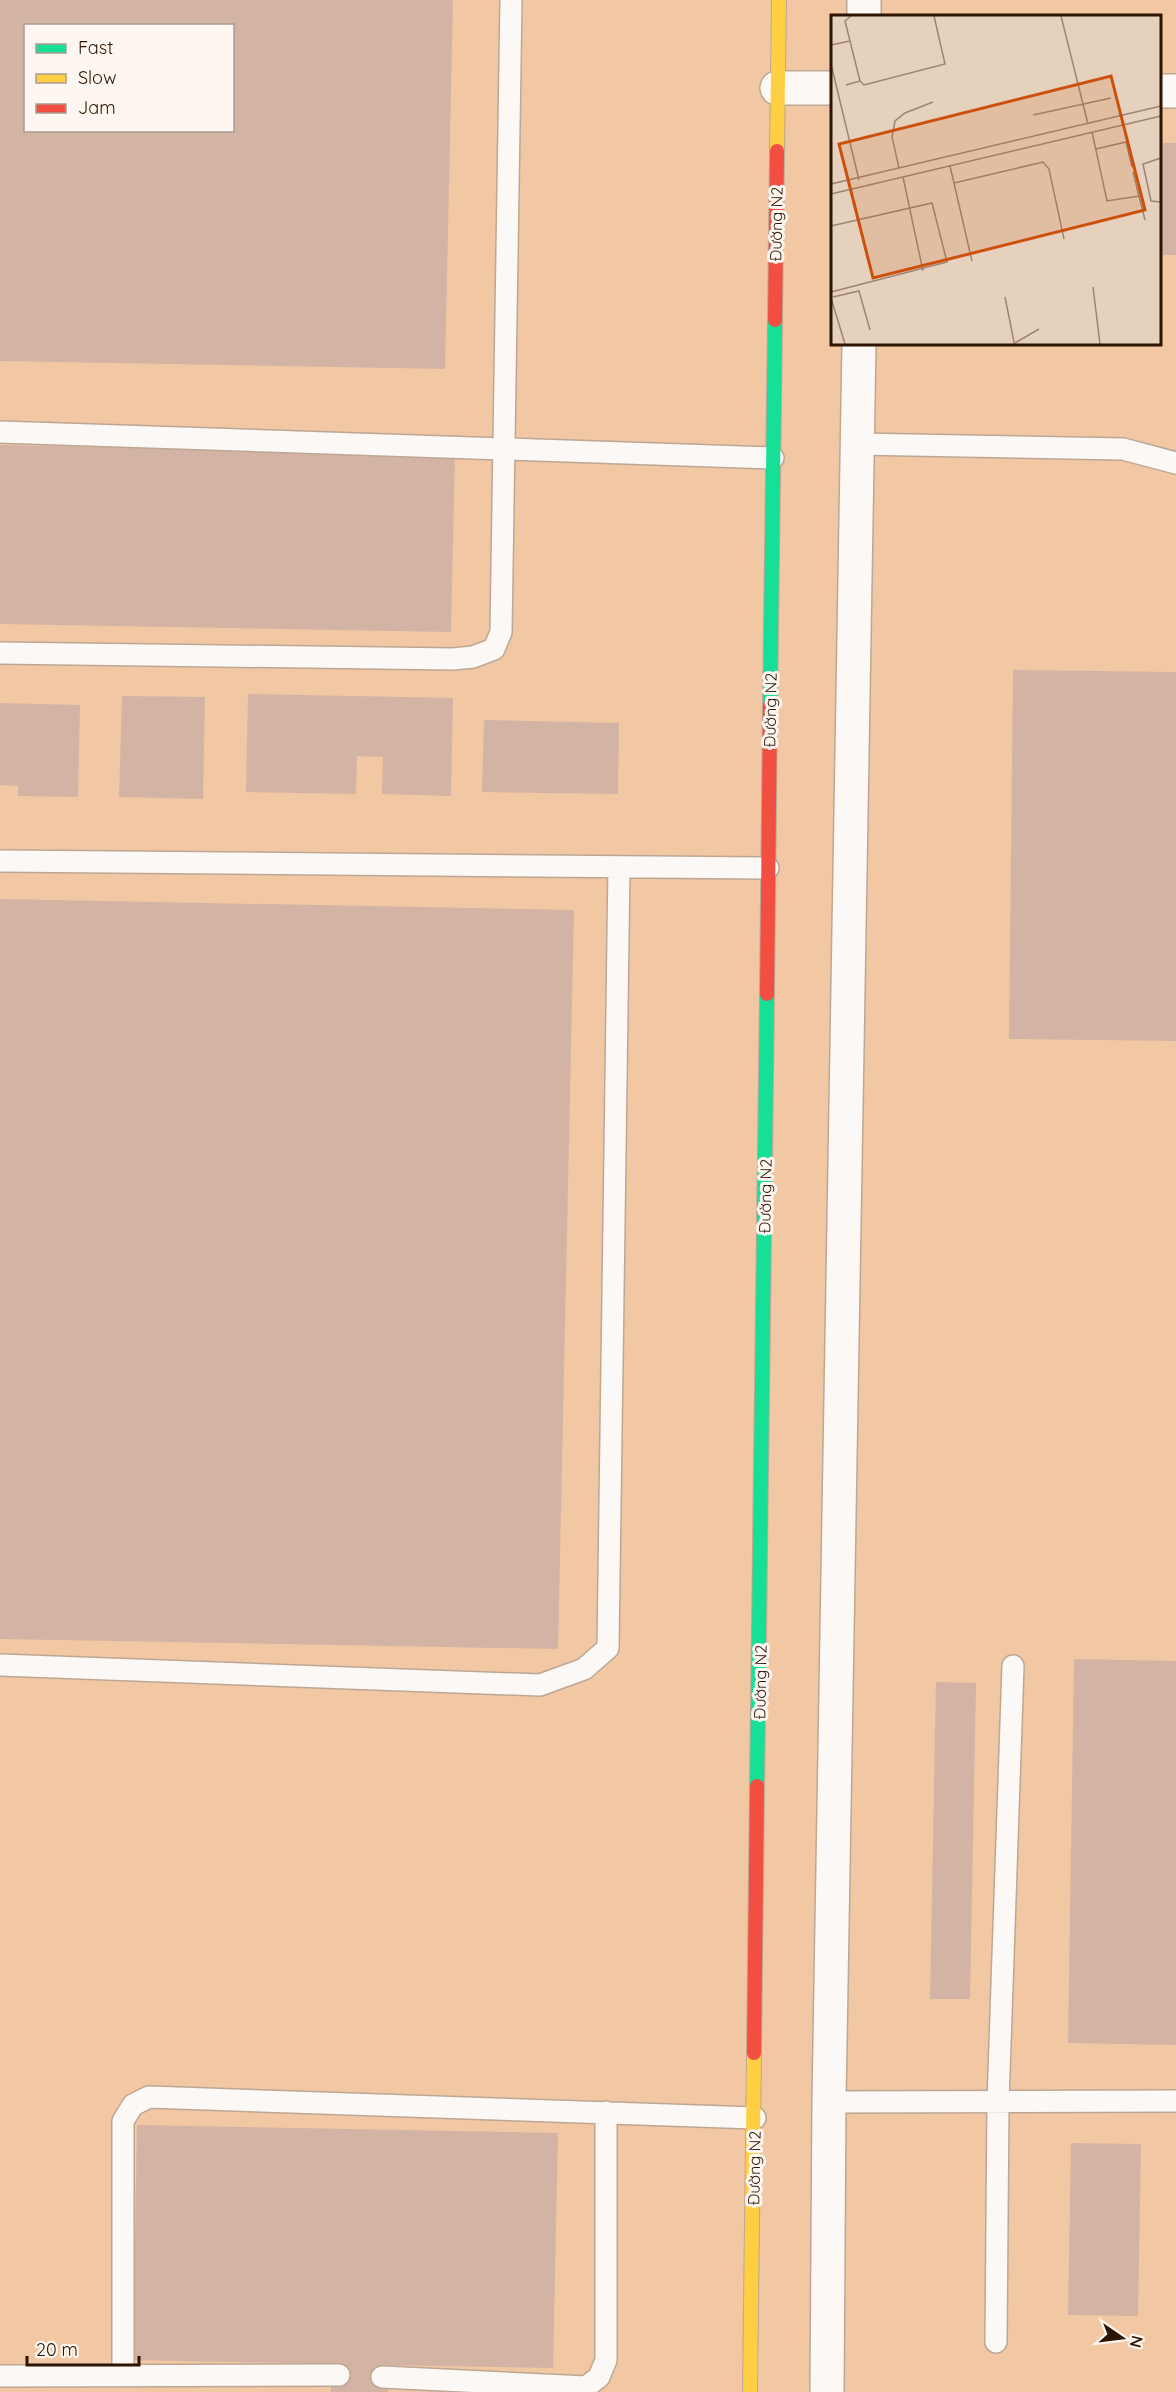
<svg xmlns="http://www.w3.org/2000/svg" width="1176" height="2392" font-family="Quicksand,sans-serif">
	<rect width="100%" height="100%" fill="#e6d0be"/>
	<path fill="#f2c7a4" fill-rule="evenodd" d="M 0,0 L 1176,0 L 1176,2392 L 0,2392 ZM 832,16 L 1160,16 L 1160,344 L 832,344 ZM 26,26 L 232,26 L 232,130 L 26,130 Z"/>
	<path fill="#d3b4a4" fill-rule="evenodd" d="M 0,0 L 453,0 L 445,369 L 0,361 ZM 26,26 L 232,26 L 232,130 L 26,130 Z
		M 1160,143 L 1176,143 L 1176,255 L 1160,255 Z
		M 0,445 L 455,454 L 451,632 L 0,624 Z
		M 1013,670 L 1176,672 L 1176,1041 L 1009,1039 Z
		M 248,694 L 453,698 L 451,796 L 382,794 L 383,757 L 357,756 L 356,794 L 246,792 Z
		M 122,696 L 205,697 L 203,799 L 119,797 Z
		M 0,703 L 80,705 L 78,797 L 18,796 L 18,786 L 0,785 Z
		M 484,720 L 619,723 L 618,794 L 482,792 Z
		M 0,899 L 574,910 L 558,1649 L 0,1639 Z
		M 1074,1659 L 1176,1661 L 1176,2045 L 1068,2043 Z
		M 936,1682 L 976,1683 L 970,1999 L 930,1999 Z
		M 137,2125 L 558,2133 L 553,2368 L 382,2365 L 382,2383 L 389,2383 L 388,2392 L 331,2392 L 331,2383 L 338,2384 L 339,2364 L 133,2360 Z
		M 1071,2143 L 1141,2144 L 1138,2316 L 1068,2315 Z"/>
	<g fill="none" stroke-linecap="round" stroke-linejoin="round">
		<g stroke="#bda794" stroke-width="24">
			<path id="lane" d="M 0,432 L 773,458
				M 857,444 L 1123,449 L 1176,463
				M 0,653 L 453,659 L 473,657 L 494,649 L 501,632 L 511,0
				M 0,861 L 768,868
				M 0,1665 L 540,1685 L 584,1669 L 608,1648 L 619,867
				M 829,2102 L 1176,2101
				M 996,2342 L 998,2102 L 1013,1666
				M 123,2375 L 123,2121 L 133,2105 L 149,2097 L 755,2118
				M 0,2376 L 339,2375
				M 382,2377 L 586,2387 L 599,2377 L 606,2360 L 606,2112"/>
		</g>
		<g stroke="#bda794" stroke-width="36">
			<path id="street" d="M 864,16 L 864,0
				M 777,88 L 832,88
				M 1160,91 L 1176,91
				M 827,2392 L 829,2102 L 859,344"/>
		</g>
		<g stroke="#bda794" stroke-width="16">
			<path id="fast" d="M 770,706 L 775,320
				M 757,1786 L 767,994"/>
		</g>
		<g stroke="#bda794" stroke-width="16">
			<path id="slow" d="M 777,151 L 779,0
				M 750,2392 L 754,2053"/>
		</g>
		<g stroke="#bda794" stroke-width="16">
			<path id="jam" d="M 775,320 L 777,151
				M 767,994 L 770,706
				M 754,2053 L 757,1786"/>
		</g>
		<use href="#lane" stroke="#fbf8f5" stroke-width="21"/>
		<use href="#street" stroke="#fbf8f5" stroke-width="33"/>
		<use href="#fast" stroke="#16e098" stroke-width="14"/>
		<use href="#slow" stroke="#ffcf43" stroke-width="14"/>
		<use href="#jam" stroke="#f24e42" stroke-width="14"/>
	</g>
	<g text-anchor="middle" dominant-baseline="central" stroke-width="6" stroke-linejoin="round" paint-order="stroke">
		<g font-size="16" fill="#2c1400" stroke="#fef7f1">
			<text transform="translate(776 224) rotate(-89)">Đường N2</text>
			<text transform="translate(770 710) rotate(-89)">Đường N2</text>
			<text transform="translate(765 1196) rotate(-89)">Đường N2</text>
			<text transform="translate(760 1682) rotate(-89)">Đường N2</text>
			<text transform="translate(754 2168) rotate(-89)">Đường N2</text>
		</g>
	</g>
	<g transform="translate(831 15)">
		<rect width="330" height="330" fill="#e6d0be"/>
		<path fill="none" stroke="#9c8572" stroke-width="1.5" d="M 230,1 L 257,109M 0,30 L 19,26M 0,49 L 28,165M 29,66 L 33,70 L 114,49 L 103,1M 15,70 L 29,66 L 14,6 L 20,1M 202,100 L 280,83M 261,117 L 276,186 L 308,181M 265,134 L 295,127 L 301,152M 330,143 L 312,149 L 320,186 L 330,187M 119,151 L 141,246M 68,153 L 61,122 L 64,106 L 74,98 L 102,87M 302,157 L 314,205M 72,162 L 92,256M 123,168 L 212,147 L 218,154 L 233,224M 0,169 L 330,91M 0,179 L 330,101M 0,211 L 101,188 L 116,247 L 0,277M 262,272 L 269,329M 2,282 L 28,276 L 39,315M 174,282 L 183,327M 0,283 L 14,329M 182,329 L 208,314"/>
		<path fill="#cc4f0a" fill-opacity="0.15" stroke="#cc4f0a" stroke-width="3" d="M 280,61 L 314,195 L 42,263 L 8,129 Z"/>
		<rect width="330" height="330" fill="none" stroke="#2c1400" stroke-width="3"/>
	</g>
	<rect x="24" y="24" width="210" height="108" fill="#fef7f1" stroke="#aa9c91" stroke-width="1.5"/>
	<rect x="36" y="44" width="30" height="9" fill="#16e098" stroke="#aa9c91" stroke-width="1.5"/>
	<text x="78" y="54" font-size="18" fill="#2c1400">Fast</text>
	<rect x="36" y="74" width="30" height="9" fill="#ffcf43" stroke="#aa9c91" stroke-width="1.5"/>
	<text x="78" y="84" font-size="18" fill="#2c1400">Slow</text>
	<rect x="36" y="104" width="30" height="9" fill="#f24e42" stroke="#aa9c91" stroke-width="1.5"/>
	<text x="78" y="114" font-size="18" fill="#2c1400">Jam</text>
	<g transform="translate(1122 2338) rotate(104)" stroke="#fef7f1" stroke-width="4.5" paint-order="stroke">
	<path d="M0-4.5L10 22L0 15L-10 22Z" fill="#2c1400"/>
	<text y="-9" font-size="16" font-weight="bold" text-anchor="middle" fill="#2c1400">N</text>
	</g>
	<path d="M27 2356v9h112v-9" fill="none" stroke="#2c1400" stroke-width="3"/>
	<text x="36" y="2356" font-size="18" fill="#2c1400" stroke="#fef7f1" stroke-width="4.5" paint-order="stroke">20 m</text>
</svg>
